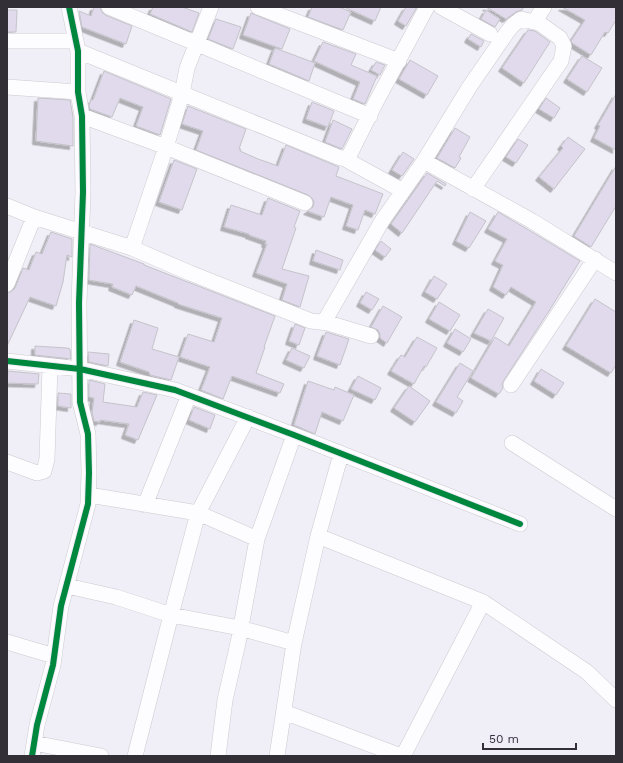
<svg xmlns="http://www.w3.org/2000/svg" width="623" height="763" font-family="'Work Sans',sans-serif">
	<defs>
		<filter id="shadow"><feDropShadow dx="-3.5" dy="3.5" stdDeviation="0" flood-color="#0004"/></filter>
	</defs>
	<rect width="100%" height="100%" fill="#f0eef6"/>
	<path fill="#e0daec" stroke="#c5c3c9" filter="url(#shadow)" d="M 94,7 L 100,7 L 102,12 L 105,15 L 132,26 L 126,44 L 82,27 L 79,11 L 91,16 Z
		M 153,7 L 182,7 L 199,13 L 192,32 L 150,14 Z
		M 312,7 L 339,7 L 351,12 L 343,30 L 308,17 Z
		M 344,7 L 381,7 L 375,21 Z
		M 406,7 L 417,7 L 406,26 L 398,21 Z
		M 486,7 L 524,7 L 522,10 L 516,12 L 506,19 Z
		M 562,7 L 616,7 L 616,20 L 608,33 L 605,32 L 591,55 L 572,43 L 571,41 L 585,20 Z
		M 7,10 L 17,10 L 16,32 L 7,32 Z
		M 486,10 L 500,19 L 495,27 L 481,19 Z
		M 251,13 L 290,29 L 282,49 L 243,35 Z
		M 216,19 L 241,27 L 233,49 L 208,39 Z
		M 528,30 L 535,31 L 550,42 L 524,83 L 502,68 Z
		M 471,34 L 484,41 L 481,47 L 468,39 Z
		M 323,42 L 356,54 L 351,65 L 377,76 L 365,104 L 353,99 L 360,82 L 314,61 Z
		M 275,48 L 315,63 L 309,81 L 269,64 Z
		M 582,56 L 602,68 L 587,92 L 567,79 Z
		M 410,60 L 438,76 L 427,95 L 399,79 Z
		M 376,62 L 385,65 L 380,75 L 371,70 Z
		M 104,71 L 171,99 L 160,135 L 136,126 L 143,107 L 120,98 L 112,117 L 90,109 L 89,105 L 91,100 L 93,100 Z
		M 616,94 L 616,150 L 594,138 L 600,126 L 598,125 Z
		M 38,98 L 70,100 L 73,117 L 73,146 L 36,141 Z
		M 546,98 L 560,108 L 554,118 L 539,109 Z
		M 312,102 L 334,111 L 328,127 L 306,119 Z
		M 188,106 L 246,129 L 239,149 L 241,149 L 240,151 L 258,159 L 278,166 L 286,145 L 339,167 L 336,176 L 383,194 L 375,214 L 365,210 L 358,230 L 346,226 L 353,205 L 331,197 L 324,217 L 307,211 L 313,207 L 314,202 L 312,198 L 308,195 L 196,150 L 203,131 L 182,124 Z
		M 333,120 L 352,129 L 342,149 L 325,142 Z
		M 455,128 L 470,137 L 459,157 L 461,158 L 455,168 L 437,158 Z
		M 568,137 L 585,149 L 554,189 L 539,177 L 563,148 L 561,146 Z
		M 518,139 L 528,145 L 516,163 L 506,157 Z
		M 403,152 L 414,159 L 402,176 L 392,170 Z
		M 174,160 L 197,169 L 182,210 L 159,202 Z
		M 616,166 L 616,206 L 591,247 L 574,236 Z
		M 427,173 L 446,184 L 445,186 L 437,181 L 402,233 L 391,224 Z
		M 268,198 L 300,211 L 294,227 L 296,228 L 282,269 L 309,276 L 300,307 L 282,300 L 287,284 L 256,273 L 267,244 L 265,244 L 266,241 L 249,235 L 249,234 L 224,227 L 231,205 L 262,215 Z
		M 470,212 L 486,221 L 469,248 L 456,241 Z
		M 498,212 L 527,229 L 580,261 L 549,311 L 504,380 L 502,384 L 503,388 L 499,394 L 471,378 L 495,337 L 509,346 L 536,302 L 511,287 L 506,295 L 493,287 L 503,265 L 495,261 L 507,239 L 488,229 Z
		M 51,232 L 72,239 L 72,257 L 67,255 L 63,282 L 56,306 L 30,297 L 7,346 L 7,293 L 12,291 L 15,288 L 23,268 L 29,270 L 36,252 L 42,254 Z
		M 381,241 L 391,249 L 385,257 L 375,250 Z
		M 90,244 L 144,264 L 144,265 L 275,316 L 264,347 L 265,347 L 256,373 L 284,384 L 280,393 L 232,376 L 223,399 L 201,390 L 210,367 L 180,357 L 188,334 L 214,342 L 222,318 L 178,304 L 178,303 L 136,286 L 132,295 L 112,287 L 113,284 L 89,280 Z
		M 316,250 L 343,260 L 340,270 L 313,261 Z
		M 434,276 L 447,284 L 437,299 L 425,292 Z
		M 366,292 L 379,299 L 372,310 L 360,303 Z
		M 595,299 L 616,312 L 616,365 L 611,373 L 566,346 Z
		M 439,302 L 460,315 L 450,331 L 429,319 Z
		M 383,306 L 402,317 L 387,343 L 380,338 L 380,334 L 378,330 L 371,327 Z
		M 488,309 L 504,318 L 491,341 L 474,333 Z
		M 134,320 L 158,328 L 152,349 L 179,357 L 171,380 L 150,375 L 149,372 L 120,362 Z
		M 295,324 L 305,328 L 299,345 L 289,341 Z
		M 455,329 L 471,339 L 463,352 L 447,343 Z
		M 326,332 L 349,339 L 340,365 L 317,356 Z
		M 417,337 L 437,348 L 426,367 L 424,366 L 414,384 L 391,371 L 401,355 L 405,357 Z
		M 35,346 L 67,348 L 70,349 L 71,359 L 35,355 Z
		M 292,348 L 310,356 L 304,368 L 286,360 Z
		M 88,352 L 109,354 L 108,366 L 89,362 Z
		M 460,363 L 473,371 L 457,397 L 463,401 L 456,413 L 436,402 Z
		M 541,369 L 564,383 L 556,395 L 534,381 Z
		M 8,371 L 39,374 L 38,384 L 7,383 Z
		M 358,376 L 381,388 L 375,400 L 351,389 Z
		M 89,380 L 105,384 L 103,402 L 137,407 L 143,392 L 157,395 L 138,440 L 125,435 L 129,424 L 100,420 L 100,422 L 94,421 L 92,413 L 94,398 L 89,397 Z
		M 308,381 L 334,390 L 335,387 L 354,395 L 343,421 L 322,412 L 315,434 L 294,425 Z
		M 409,386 L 430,401 L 415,422 L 394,408 Z
		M 58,393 L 71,394 L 71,408 L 58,406 Z
		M 194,407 L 215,415 L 210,429 L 189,420 Z"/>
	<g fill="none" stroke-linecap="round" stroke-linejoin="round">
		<g stroke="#cccbd1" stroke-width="16">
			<path id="minor" d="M 109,7 L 370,116
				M 258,7 L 399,61
				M 441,7 L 490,34
				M 7,41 L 76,41
				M 78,51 L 338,157 L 345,159 L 349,156 L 376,102 L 427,7
				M 7,87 L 78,92
				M 82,116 L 166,147 L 305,203
				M 345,159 L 403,191
				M 424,161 L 532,221 L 616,273
				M 473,189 L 561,61 L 564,46 L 560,38 L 539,23 L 538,16 L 544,7
				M 7,206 L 34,217 L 132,248 L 190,273 L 311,321 L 328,323 L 371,336
				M 132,248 L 166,147 L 182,94 L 187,68 L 211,7
				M 7,284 L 34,217
				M 324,322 L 382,221 L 424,161 L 470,86 L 508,31 L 513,25 L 521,19 L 539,23
				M 7,361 L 80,369 L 175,390 L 294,435 L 520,524
				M 511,385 L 595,259
				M 512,443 L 616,509
				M 7,462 L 37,473 L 44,471 L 47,459 L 50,366
				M 89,495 L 198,513 L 248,417
				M 145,505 L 189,395
				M 318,536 L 483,602
				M 257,539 L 294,435
				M 67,586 L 116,597 L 171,615 L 240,628 L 294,643
				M 7,642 L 54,656
				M 284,712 L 401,756
				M 34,743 L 101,756
				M 32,756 L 37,725 L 53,665 L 61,606 L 88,504 L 89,473 L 88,434 L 80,402 L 79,303 L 83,192 L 82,116 L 78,92 L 78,51 L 69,7
				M 135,756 L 171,615 L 198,513 L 257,539 L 238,643 L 225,700 L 218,756
				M 277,756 L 294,643 L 318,536 L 341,454
				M 403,756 L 483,602 L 587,672 L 616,700"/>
		</g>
		<use href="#minor" stroke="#fdfcfe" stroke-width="15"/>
		<g stroke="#efebf9" stroke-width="8">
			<path id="cycleway" d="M 7,361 L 80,369 L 175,390 L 294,435 L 520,524
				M 32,756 L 37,725 L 53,665 L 61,606 L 88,504 L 89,473 L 88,434 L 80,402 L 79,303 L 83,192 L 82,116 L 78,92 L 78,51 L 69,7"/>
		</g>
		<use href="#cycleway" stroke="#00873e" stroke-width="6"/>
	</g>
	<rect width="623" height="763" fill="none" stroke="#323036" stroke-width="16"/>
	<path d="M483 743v6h93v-6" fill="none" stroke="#323036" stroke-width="2"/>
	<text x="489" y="743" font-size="12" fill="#323036" stroke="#efebf9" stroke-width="3" paint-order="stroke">50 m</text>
</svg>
